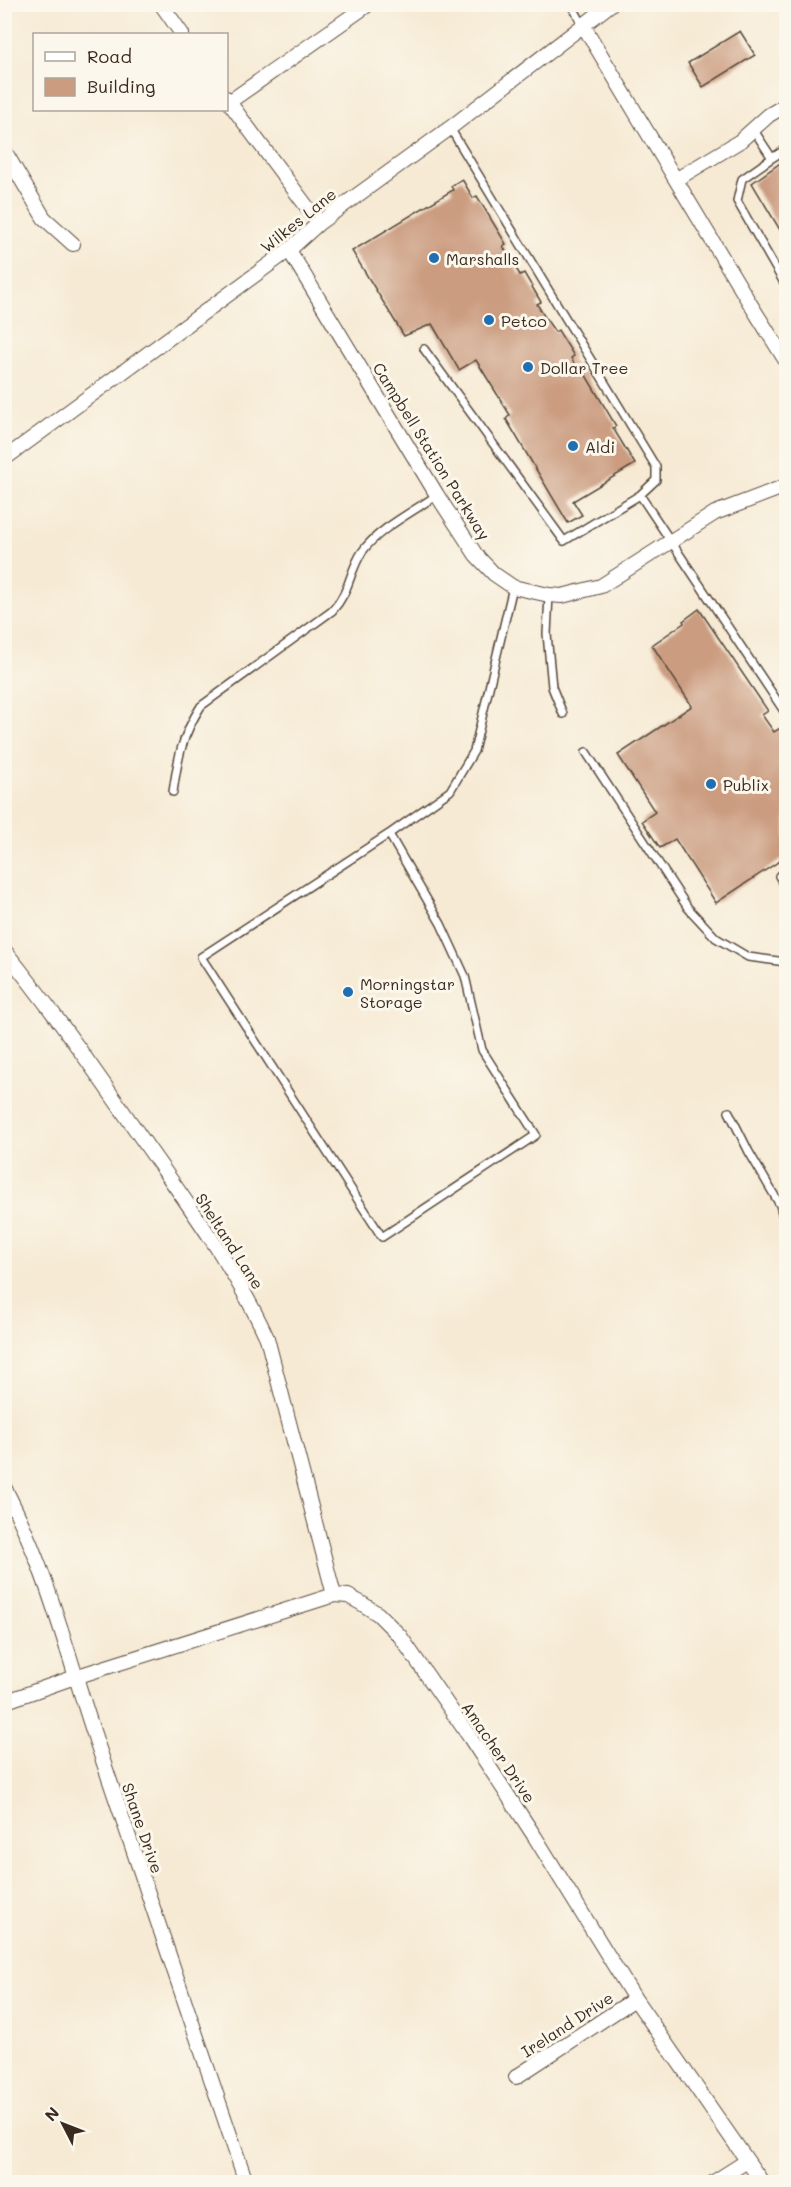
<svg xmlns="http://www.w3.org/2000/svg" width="791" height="2187" font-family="Mali,sans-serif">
	<rect width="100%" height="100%" fill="#fbf7ec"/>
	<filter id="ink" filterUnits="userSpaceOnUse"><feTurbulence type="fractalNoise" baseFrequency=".0167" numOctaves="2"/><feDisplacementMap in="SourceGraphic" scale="12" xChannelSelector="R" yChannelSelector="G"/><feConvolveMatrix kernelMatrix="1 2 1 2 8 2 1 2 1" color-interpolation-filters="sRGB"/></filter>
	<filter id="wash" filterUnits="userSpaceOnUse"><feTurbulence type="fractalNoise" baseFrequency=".008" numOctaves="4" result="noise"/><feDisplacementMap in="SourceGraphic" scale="24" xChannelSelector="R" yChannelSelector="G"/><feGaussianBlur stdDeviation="1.35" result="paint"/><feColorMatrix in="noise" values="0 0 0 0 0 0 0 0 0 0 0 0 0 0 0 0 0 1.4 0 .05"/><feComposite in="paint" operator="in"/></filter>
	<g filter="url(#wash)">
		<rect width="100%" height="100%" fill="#f6ead4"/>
		<g id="blocks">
			<path fill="#cb9c80" d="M 740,31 L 755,55 L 703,87 L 688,63 Z
				M 786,159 L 786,240 L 752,183 Z
				M 462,179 L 473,198 L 477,196 L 506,244 L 503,246 L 512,262 L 520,275 L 524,273 L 541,302 L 537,304 L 544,316 L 555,332 L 558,330 L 574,356 L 571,358 L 580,374 L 584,372 L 616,426 L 613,428 L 635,464 L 573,501 L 582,515 L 568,523 L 506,419 L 510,415 L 476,360 L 459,370 L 432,324 L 404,336 L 352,251 L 453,190 L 451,186 Z
				M 699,609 L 768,711 L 762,715 L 774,732 L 782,727 L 786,734 L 786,862 L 784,858 L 716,903 L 675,839 L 660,848 L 642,821 L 655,812 L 618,755 L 692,706 L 652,645 L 684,623 L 683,621 Z"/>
		</g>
	</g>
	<g filter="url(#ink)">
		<use href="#blocks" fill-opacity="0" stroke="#574739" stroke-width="1.5"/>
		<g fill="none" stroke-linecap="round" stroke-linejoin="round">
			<g stroke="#574739" stroke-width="10">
				<path id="service" d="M 571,4 L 583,25
					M 753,129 L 772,158 L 742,179 L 737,201 L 783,281
					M 772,158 L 786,149
					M 424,349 L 564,541 L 640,495 L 656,480 L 656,467 L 450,128
					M 640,495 L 786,714
					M 549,595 L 547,634 L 552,687 L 563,714
					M 586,752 L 688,908 L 716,938 L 748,957 L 786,962
					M 173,792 C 178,757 182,736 201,706 L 332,611 C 350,592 349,572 362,552 C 378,529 414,511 437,495
					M 389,834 L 441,924 L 465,976 L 482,1050 L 536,1135 L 382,1237 L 201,957 L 389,834 L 450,791 L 474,751 L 513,587
					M 779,876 L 786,888
					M 729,1112 L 749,1152 L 780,1205 L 786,1228"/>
			</g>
			<g stroke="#574739" stroke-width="16">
				<path id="minor" d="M 161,4 L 182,34
					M 583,25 L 749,302 L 786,361
					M 226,98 L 319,223
					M 229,102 L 369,4
					M 4,150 L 44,218 L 73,244
					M 677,179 L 740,141 L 769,115 L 786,105
					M 289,250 L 437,495 L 476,555 L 494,574 L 513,587 L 549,595 L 562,596 L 601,586 L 715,513 L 786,486
					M 4,459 L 289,250 L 319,223 L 450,128 L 611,4
					M 4,950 C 56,1014 102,1081 149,1149 C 192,1210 236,1270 267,1338 L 334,1595
					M 4,1487 C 47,1568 68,1657 97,1743 C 146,1890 196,2036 246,2182
					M 4,1702 L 75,1677 L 334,1595 L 348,1596 L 361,1603 L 378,1614 L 400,1636 L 469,1736 L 535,1837 L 635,1999 L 762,2182
					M 516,2077 L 635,1999
					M 714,2182 L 747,2161"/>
			</g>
			<use href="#service" stroke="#fff" stroke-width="7"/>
			<use href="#minor" stroke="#fff" stroke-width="14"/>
		</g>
	</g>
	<g fill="#1f6fb2" stroke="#fbf7ec" stroke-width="2">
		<circle cx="434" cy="258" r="6"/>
		<circle cx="489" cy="320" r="6"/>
		<circle cx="528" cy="367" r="6"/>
		<circle cx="573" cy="446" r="6"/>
		<circle cx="711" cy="784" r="6"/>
		<circle cx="348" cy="992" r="6"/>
	</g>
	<g text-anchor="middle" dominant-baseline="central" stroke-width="6" stroke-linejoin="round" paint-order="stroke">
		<g font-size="16" fill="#3b2a1e" stroke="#fbf7ec">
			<text transform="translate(298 220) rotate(-39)">Wilkes Lane</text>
			<text transform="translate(432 451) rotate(58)">Campbell Station Parkway</text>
			<text transform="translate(230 1241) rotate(57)">Sheltand Lane</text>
			<text transform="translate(499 1752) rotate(56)">Amacher Drive</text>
			<text transform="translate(143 1828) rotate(71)">Shane Drive</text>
			<text transform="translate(567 2024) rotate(-33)">Ireland Drive</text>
		</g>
		<g font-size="16" fill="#3b2a1e" stroke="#fbf7ec" text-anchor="start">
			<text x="446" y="258">Marshalls</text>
			<text x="501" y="320">Petco</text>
			<text x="540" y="367">Dollar Tree</text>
			<text x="585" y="446">Aldi</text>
			<text x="723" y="784">Publix</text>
			<text x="360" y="983">Morningstar<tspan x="360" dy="18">Storage</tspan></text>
		</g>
	</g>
	<rect width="791" height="2187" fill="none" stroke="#fbf7ec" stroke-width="24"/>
	<rect x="33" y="33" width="195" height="78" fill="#fbf7ec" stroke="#aea59a" stroke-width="1.5"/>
	<rect x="45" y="52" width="30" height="9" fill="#ffffff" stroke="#aea59a" stroke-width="1.5"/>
	<text x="87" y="63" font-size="18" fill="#3b2a1e">Road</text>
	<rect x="45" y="78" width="30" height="18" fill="#cb9c80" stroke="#aea59a" stroke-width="1.5"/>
	<text x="87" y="93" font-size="18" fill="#3b2a1e">Building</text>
	<g transform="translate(63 2124) rotate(312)" stroke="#fbf7ec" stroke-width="4.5" paint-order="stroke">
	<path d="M0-4.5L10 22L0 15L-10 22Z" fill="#3b2a1e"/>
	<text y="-9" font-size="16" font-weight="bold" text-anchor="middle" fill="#3b2a1e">N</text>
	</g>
</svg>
